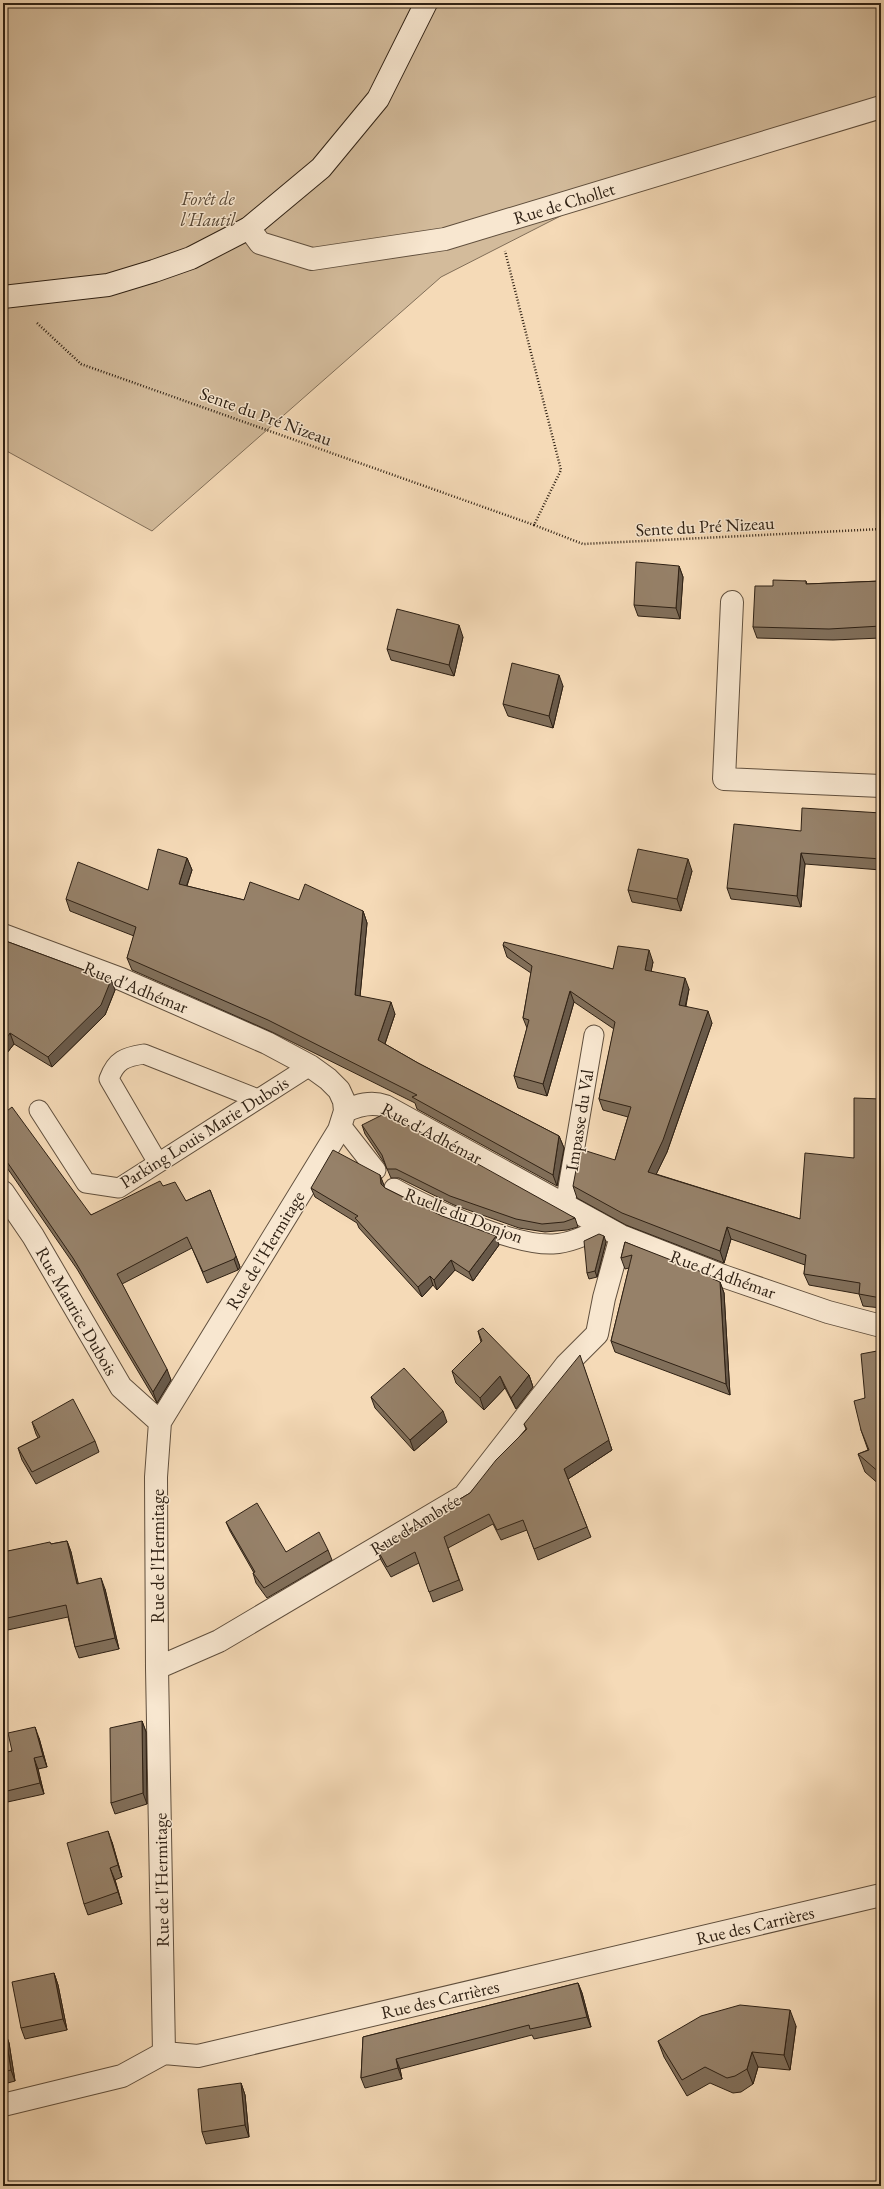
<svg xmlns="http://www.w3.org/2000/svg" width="884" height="2189" font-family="'EB Garamond',serif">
	<rect width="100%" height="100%" fill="#f5dab7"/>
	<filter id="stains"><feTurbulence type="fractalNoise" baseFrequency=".005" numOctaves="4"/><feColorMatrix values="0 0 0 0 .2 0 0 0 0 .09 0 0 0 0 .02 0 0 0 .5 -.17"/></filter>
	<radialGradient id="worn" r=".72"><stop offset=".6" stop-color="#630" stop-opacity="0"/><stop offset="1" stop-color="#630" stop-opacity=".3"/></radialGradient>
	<path fill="#d3bb9b" stroke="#816e58" d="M 3,3 L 881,3 L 881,115 L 588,202 L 441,277 L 152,531 L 3,449 Z"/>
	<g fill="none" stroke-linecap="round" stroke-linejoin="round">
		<g stroke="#604f3d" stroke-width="21">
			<path id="service" d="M 39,1110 L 86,1183 L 119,1188 L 310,1066
				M 340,1124 L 376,1170
				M 158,1163 L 109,1079 C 116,1060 125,1057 144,1054 L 258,1099
				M 394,1188 C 429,1208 514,1246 553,1244 C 571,1243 586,1236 601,1227
				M 565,1205 L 594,1035"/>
		</g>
		<g stroke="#604f3d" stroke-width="24">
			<path id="minor" d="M 732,602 L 724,779 L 881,786
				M 3,935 L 121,979 L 267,1043 L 310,1066 L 328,1079 L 339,1090 L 344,1101 L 345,1111 C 358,1105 371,1101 385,1106 L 621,1236 L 723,1276 L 828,1312 L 881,1326
				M 3,1192 L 33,1236 L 121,1387 L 160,1422
				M 157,1668 L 219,1641 L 464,1496 L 566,1365 L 597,1334 L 604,1298 L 621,1236
				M 164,2053 L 157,1668 L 156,1477 L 160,1422 L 339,1130 L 345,1111"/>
		</g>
		<g stroke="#604f3d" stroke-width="24">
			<path id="tertiary" d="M 249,228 L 260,243 L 312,259 L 445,239 L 881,107
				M 3,2105 L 122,2076 L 164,2053 L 198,2056 L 881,1895"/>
		</g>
		<g stroke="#2f2114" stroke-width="24">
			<path id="secondary" d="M 3,297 L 108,285 L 154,271 L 191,258 L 249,228 L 321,168 L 378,99 L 426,3"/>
		</g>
		<path stroke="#2f2114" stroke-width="2.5" stroke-dasharray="1 2" stroke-linecap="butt" d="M 37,323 L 81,364 L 534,525 L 561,470 L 505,251
			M 534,525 L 583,544 L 881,529"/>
		<use href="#service" stroke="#f8e7d0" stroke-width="19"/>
		<use href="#minor" stroke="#f8e7d0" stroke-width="22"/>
		<use href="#tertiary" stroke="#f8e7d0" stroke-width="22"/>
		<use href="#secondary" stroke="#f8e7d0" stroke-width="22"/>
	</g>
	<path fill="#816f5a" stroke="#2f2114" d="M 679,566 L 683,577 L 680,619 L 638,616 L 634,605 Z
		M 806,581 L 807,584 L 881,581 L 881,638 L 833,640 L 757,638 L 753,627 L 773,586 Z
		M 463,637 L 454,676 L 391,660 L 387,649 Z
		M 563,686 L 553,728 L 508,716 L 503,704 Z
		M 881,813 L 881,870 L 805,864 L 801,907 L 731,899 L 727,888 L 801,831 Z
		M 187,858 L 192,870 L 187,886 L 244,900 L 299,900 L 363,911 L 367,923 L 360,996 L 395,1014 L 385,1044 L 418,1063 L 559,1136 L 564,1148 L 557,1186 L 417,1109 L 415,1103 L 272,1032 L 132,970 L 127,958 L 134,936 L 70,911 L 66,899 L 148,890 Z
		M 692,871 L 681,911 L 632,902 L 628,890 Z
		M 3,940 L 111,980 L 115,990 L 105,1015 L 52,1067 L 14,1044 L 3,1058 Z
		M 503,945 L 613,969 L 653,962 L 651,971 L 689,989 L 686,1006 L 712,1023 L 667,1152 L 656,1174 L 800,1219 L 854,1158 L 881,1099 L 881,1308 L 863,1306 L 859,1294 L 809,1285 L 804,1274 L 805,1265 L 731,1239 L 724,1263 L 626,1225 L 577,1198 L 573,1186 L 615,1160 L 628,1117 L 603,1110 L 599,1099 L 614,1029 L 574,1002 L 547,1096 L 518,1088 L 514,1076 L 527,1028 L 523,1018 L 531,973 L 507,957 Z
		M 3,1114 L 91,1215 L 163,1186 L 186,1201 L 210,1190 L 240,1267 L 238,1270 L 207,1283 L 192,1248 L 122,1284 L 171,1380 L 157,1403 L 77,1269 L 3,1162 Z
		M 362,1125 L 575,1218 L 578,1227 L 567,1230 L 545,1232 L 519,1228 L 454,1205 L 399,1178 L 391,1178 L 385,1164 L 365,1134 Z
		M 380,1175 L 384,1187 L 385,1188 L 499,1245 L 473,1281 L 455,1270 L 437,1290 L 433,1285 L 422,1297 L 359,1228 L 357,1223 L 315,1197 L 311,1188 Z
		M 606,1242 L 597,1277 L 589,1279 L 587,1273 Z
		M 625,1242 L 713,1279 L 720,1282 L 724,1293 L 730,1395 L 615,1352 L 611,1341 L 629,1268 L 625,1269 L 621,1258 Z
		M 478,1331 L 529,1375 L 533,1387 L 516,1409 L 505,1388 L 484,1410 L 456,1383 L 452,1371 L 481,1342 Z
		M 881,1347 L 881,1486 L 865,1472 L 858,1454 L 868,1450 L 861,1430 L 865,1398 L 877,1351 Z
		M 583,1365 L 612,1450 L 568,1479 L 591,1537 L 538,1560 L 527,1530 L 501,1540 L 493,1524 L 448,1548 L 463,1590 L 433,1602 L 419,1563 L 391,1577 L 381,1560 L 377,1549 L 470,1493 L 526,1429 L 524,1424 Z
		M 371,1397 L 447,1422 L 414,1451 L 375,1408 Z
		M 32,1422 L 95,1441 L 99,1452 L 36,1484 L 22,1460 L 18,1448 L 38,1438 L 36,1434 Z
		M 226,1522 L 286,1552 L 328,1550 L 332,1560 L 267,1598 L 256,1583 L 253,1573 L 254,1573 L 230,1531 Z
		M 67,1541 L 71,1552 L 78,1584 L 105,1589 L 119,1649 L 79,1658 L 75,1647 L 68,1617 L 3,1631 L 3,1552 L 51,1544 Z
		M 142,1721 L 146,1732 L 147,1804 L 115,1814 L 111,1803 Z
		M 39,1738 L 47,1767 L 38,1769 L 44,1794 L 3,1803 L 3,1753 L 12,1751 Z
		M 112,1842 L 122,1877 L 115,1880 L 122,1904 L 88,1915 L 84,1904 Z
		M 54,1973 L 58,1985 L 67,2030 L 25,2039 L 21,2028 Z
		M 578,1983 L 582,1993 L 591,2027 L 534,2039 L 532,2035 L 400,2069 L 402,2079 L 365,2088 L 361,2078 L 363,2037 Z
		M 796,2026 L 790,2070 L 758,2067 L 753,2084 L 741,2092 L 733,2093 L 710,2083 L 687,2096 L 664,2057 L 658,2041 Z
		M 3,2032 L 5,2032 L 9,2043 L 15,2081 L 4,2084 L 5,2092 L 3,2092 Z
		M 241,2083 L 245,2095 L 249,2137 L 206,2144 L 202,2132 Z"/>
	<path fill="#695a4a" stroke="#2f2114" d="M 679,566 L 683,577 L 680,619 L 676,608 Z
		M 459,625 L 463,637 L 454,676 L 449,665 Z
		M 559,675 L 563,686 L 553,728 L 549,716 Z
		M 801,853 L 805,864 L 801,907 L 797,896 Z
		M 187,858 L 192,870 L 183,896 L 179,884 Z
		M 688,859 L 692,871 L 681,911 L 677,899 Z
		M 363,911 L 367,923 L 359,1007 L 355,995 Z
		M 649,950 L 653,962 L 649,982 L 645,970 Z
		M 685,978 L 689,989 L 683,1016 L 679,1005 Z
		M 111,980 L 115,990 L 105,1015 L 52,1067 L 48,1057 Z
		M 570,991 L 574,1002 L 547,1096 L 543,1084 Z
		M 391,1002 L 395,1014 L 382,1052 L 378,1040 Z
		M 708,1011 L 712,1023 L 667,1152 L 652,1183 L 648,1172 Z
		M 10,1033 L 14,1044 L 3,1058 L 3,1043 Z
		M 559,1136 L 564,1148 L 557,1186 L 553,1175 Z
		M 380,1175 L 384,1185 L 384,1193 L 381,1184 Z
		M 727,1227 L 731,1239 L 724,1263 L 720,1251 Z
		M 496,1236 L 499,1245 L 473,1281 L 469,1272 Z
		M 604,1236 L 606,1242 L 597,1277 L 595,1271 Z
		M 236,1256 L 240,1267 L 238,1270 L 234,1259 Z
		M 451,1260 L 455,1270 L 437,1290 L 434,1280 Z
		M 430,1276 L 433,1285 L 422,1297 L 418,1287 Z
		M 720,1282 L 724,1293 L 730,1395 L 726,1384 Z
		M 583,1365 L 612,1450 L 568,1479 L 564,1469 Z
		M 167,1369 L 171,1380 L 157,1403 L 153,1392 Z
		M 529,1375 L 533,1387 L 516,1409 L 511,1398 Z
		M 500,1376 L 505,1388 L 484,1410 L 480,1398 Z
		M 443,1411 L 447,1422 L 414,1451 L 410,1440 Z
		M 67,1541 L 71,1552 L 81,1595 L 77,1584 Z
		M 101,1578 L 105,1589 L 119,1649 L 115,1638 Z
		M 142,1721 L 146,1732 L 147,1804 L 143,1793 Z
		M 35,1727 L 39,1738 L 47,1767 L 43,1756 Z
		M 34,1758 L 38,1769 L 44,1794 L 40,1783 Z
		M 108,1831 L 112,1842 L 122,1877 L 118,1865 Z
		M 110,1868 L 115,1880 L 122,1904 Z
		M 54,1973 L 58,1985 L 67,2030 L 63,2019 Z
		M 578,1983 L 582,1993 L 591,2027 L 587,2017 Z
		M 790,2010 L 796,2026 L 790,2070 L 784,2055 Z
		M 5,2032 L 9,2043 L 15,2081 L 11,2070 Z
		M 752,2052 L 758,2067 L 753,2084 L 747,2069 Z
		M 396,2059 L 400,2069 L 402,2079 L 398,2068 Z
		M 3,2080 L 4,2084 L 5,2092 L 3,2086 Z
		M 241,2083 L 245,2095 L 249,2137 L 245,2125 Z"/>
	<path fill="#968169" stroke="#2f2114" d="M 636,562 L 679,566 L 676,608 L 634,605 Z
		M 773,580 L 806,581 L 806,584 L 881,581 L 881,626 L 829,629 L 753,627 L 755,586 L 773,586 Z
		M 397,609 L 459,625 L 449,665 L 387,649 Z
		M 512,663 L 559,675 L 549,716 L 503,704 Z
		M 802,808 L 881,813 L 881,859 L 801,853 L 797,896 L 727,888 L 734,824 L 801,831 Z
		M 158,849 L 187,858 L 179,884 L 244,900 L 250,882 L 299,900 L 305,884 L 363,911 L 355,995 L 391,1002 L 378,1040 L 418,1063 L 559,1136 L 553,1175 L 412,1097 L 417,1095 L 268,1020 L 127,958 L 136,927 L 66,899 L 78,862 L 148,890 Z
		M 638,849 L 688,859 L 677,899 L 628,890 Z
		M 3,940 L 111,980 L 101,1005 L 48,1057 L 10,1033 L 3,1043 Z
		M 504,942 L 613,969 L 618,946 L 649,950 L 645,970 L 685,978 L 679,1005 L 708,1011 L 663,1140 L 648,1172 L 800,1219 L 805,1153 L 854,1158 L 854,1098 L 881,1099 L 881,1298 L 859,1294 L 860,1283 L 804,1274 L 806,1255 L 727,1227 L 720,1251 L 622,1213 L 573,1186 L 580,1149 L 615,1160 L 631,1107 L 599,1099 L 615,1022 L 570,991 L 543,1084 L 514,1076 L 529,1020 L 523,1018 L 532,966 L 503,945 Z
		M 12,1107 L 91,1215 L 160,1181 L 163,1186 L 175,1182 L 186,1201 L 210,1190 L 236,1256 L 234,1259 L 203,1272 L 187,1237 L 117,1274 L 167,1369 L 153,1392 L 73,1258 L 3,1156 L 3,1114 Z
		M 386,1113 L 575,1218 L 564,1222 L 542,1224 L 516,1219 L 450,1196 L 396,1169 L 387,1169 L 382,1155 L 362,1125 Z
		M 333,1150 L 380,1175 L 381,1184 L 385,1188 L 401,1196 L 442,1216 L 496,1236 L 469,1272 L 451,1260 L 434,1280 L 430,1276 L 418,1287 L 355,1218 L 358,1216 L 311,1188 Z
		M 599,1234 L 604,1236 L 595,1271 L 587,1273 L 584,1241 Z
		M 625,1242 L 712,1276 L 711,1278 L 720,1282 L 726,1384 L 611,1341 L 632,1255 L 621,1258 Z
		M 483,1328 L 529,1375 L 511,1398 L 500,1376 L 480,1398 L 452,1371 L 482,1341 L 478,1331 Z
		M 881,1347 L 881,1474 L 858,1454 L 869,1450 L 861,1430 L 854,1401 L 865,1398 L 861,1354 L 877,1351 Z
		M 580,1355 L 609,1440 L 564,1469 L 587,1527 L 534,1549 L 523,1520 L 497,1530 L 489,1514 L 444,1537 L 459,1580 L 429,1592 L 415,1552 L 387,1567 L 377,1549 L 470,1493 L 496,1460 L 527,1429 L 524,1424 Z
		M 404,1368 L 443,1411 L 410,1440 L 371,1397 Z
		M 73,1399 L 95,1441 L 32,1472 L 18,1448 L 40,1437 L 32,1422 Z
		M 257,1503 L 286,1552 L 319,1532 L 328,1550 L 264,1588 L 253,1573 L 255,1572 L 226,1522 Z
		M 67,1541 L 77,1584 L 101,1578 L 115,1638 L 75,1647 L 66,1605 L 3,1619 L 3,1552 L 50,1542 L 51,1544 Z
		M 142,1721 L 143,1793 L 111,1803 L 110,1728 Z
		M 35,1727 L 43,1756 L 34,1758 L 40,1783 L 3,1792 L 3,1753 L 12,1751 L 8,1733 Z
		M 108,1831 L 118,1865 L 110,1868 L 118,1892 L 84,1904 L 67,1843 Z
		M 54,1973 L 63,2019 L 21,2028 L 12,1982 Z
		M 578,1983 L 587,2017 L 530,2029 L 529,2025 L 396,2059 L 398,2068 L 361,2078 L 363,2037 Z
		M 740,2005 L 790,2010 L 784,2055 L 752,2052 L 747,2069 L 735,2076 L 727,2078 L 705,2067 L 682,2080 L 658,2041 L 701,2016 Z
		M 3,2032 L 5,2032 L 11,2070 L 3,2072 Z
		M 241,2083 L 245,2125 L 202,2132 L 198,2089 Z"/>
	<g text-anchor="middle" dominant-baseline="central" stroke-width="3" stroke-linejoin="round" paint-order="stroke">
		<g font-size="18" font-style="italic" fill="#584836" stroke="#f8e7d0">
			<text x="208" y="198">Forêt de<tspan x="208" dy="21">l'Hautil</tspan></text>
		</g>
		<g font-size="18" fill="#2f2114" stroke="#f8e7d0">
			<text transform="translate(564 203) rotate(-17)">Rue de Chollet</text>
			<text transform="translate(266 416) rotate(20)">Sente du Pré Nizeau</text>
			<text transform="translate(705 526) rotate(-3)">Sente du Pré Nizeau</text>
			<text transform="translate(136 987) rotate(22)">Rue d'Adhémar</text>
			<text transform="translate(579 1120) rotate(-81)">Impasse du Val</text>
			<text transform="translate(204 1132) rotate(-32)">Parking Louis Marie Dubois</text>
			<text transform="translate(432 1133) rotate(28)">Rue d'Adhémar</text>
			<text transform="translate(464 1215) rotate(21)">Ruelle du Donjon</text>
			<text transform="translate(265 1250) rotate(-59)">Rue de l'Hermitage</text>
			<text transform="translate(723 1274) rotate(20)">Rue d'Adhémar</text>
			<text transform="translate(77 1311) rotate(60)">Rue Maurice Dubois</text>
			<text transform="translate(415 1524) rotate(-31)">Rue d'Ambrée</text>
			<text transform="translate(157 1556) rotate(-90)">Rue de l'Hermitage</text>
			<text transform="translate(161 1880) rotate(-91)">Rue de l'Hermitage</text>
			<text transform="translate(755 1925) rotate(-13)">Rue des Carrières</text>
			<text transform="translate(440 1999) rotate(-13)">Rue des Carrières</text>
		</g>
	</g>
	<rect width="884" height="2189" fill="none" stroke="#f5dab7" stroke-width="16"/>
	<rect x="4" y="4" width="876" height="2181" fill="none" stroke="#2f2114" stroke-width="2"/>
	<rect x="8" y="8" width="868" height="2173" fill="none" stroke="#2f2114"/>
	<rect width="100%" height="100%" filter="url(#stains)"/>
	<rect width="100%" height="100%" fill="url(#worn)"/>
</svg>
